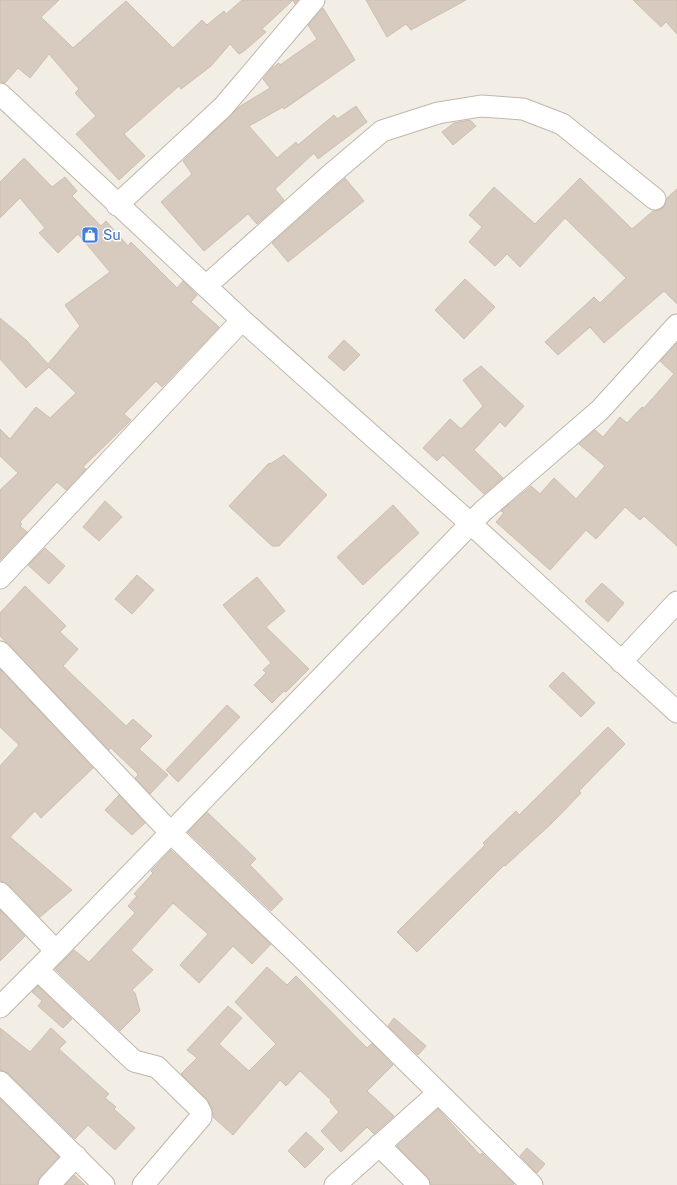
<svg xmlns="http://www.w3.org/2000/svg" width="677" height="1185" font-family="'Public Sans',sans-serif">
	<rect width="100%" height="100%" fill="#f2ede5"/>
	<path fill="#d6cbbe" stroke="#cdbfaf" d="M 0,0 L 59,0 L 41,17 L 73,48 L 126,1 L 173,48 L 202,20 L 207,25 L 224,11 L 226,14 L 242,0 L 298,0 L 295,4 L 293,0 L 262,29 L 266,32 L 244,51 L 239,54 L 230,44 L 211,66 L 181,89 L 179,86 L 124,134 L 145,156 L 119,180 L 76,134 L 96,116 L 75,93 L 79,89 L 49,54 L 30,78 L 18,68 L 5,83 L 0,82 Z
		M 366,0 L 466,0 L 411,30 L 406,24 L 387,37 Z
		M 633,0 L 677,0 L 677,34 L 666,22 L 661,27 Z
		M 323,8 L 355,60 L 284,109 L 283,107 L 249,126 L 277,158 L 296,142 L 298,145 L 334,115 L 337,119 L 356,106 L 367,122 L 318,159 L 314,153 L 275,189 L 284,200 L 257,224 L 248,214 L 204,251 L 161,202 L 192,174 L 183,161 L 239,107 L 270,88 L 263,79 L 272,68 L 279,63 L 280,65 L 317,39 L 308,25 Z
		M 470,120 L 476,126 L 453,145 L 442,132 L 454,123 Z
		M 24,158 L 52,187 L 65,177 L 77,191 L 72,196 L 101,226 L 106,221 L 128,246 L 131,242 L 177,288 L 183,281 L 197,295 L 191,302 L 219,327 L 162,387 L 156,381 L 124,414 L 131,420 L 83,467 L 86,469 L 66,490 L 57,482 L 43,497 L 20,522 L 22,524 L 20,526 L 27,532 L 0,560 L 0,490 L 18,473 L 0,456 L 0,429 L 10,439 L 36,407 L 50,418 L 76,393 L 49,367 L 26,388 L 0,359 L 0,318 L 26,340 L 48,364 L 80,326 L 65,305 L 110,272 L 78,234 L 58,253 L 39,233 L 45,228 L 20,198 L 0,218 L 0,182 Z
		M 345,178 L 364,201 L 288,262 L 272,243 Z
		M 580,178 L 632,229 L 653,211 L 659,210 L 664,207 L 667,198 L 677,189 L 677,304 L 664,291 L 604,343 L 590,327 L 558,355 L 545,342 L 594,297 L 600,303 L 626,278 L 565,218 L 520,267 L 507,254 L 495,266 L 469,242 L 482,227 L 469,215 L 494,187 L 535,224 Z
		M 465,279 L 495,307 L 464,339 L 435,310 Z
		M 344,340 L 360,355 L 344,371 L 328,357 Z
		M 677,343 L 677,546 L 644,516 L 640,520 L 625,507 L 596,539 L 586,530 L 550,570 L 496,522 L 504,513 L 501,511 L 531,486 L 540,494 L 554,478 L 576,499 L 605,466 L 579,444 L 595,430 L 603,437 L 620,417 L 627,423 L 642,407 L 644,408 L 674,374 L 660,361 Z
		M 481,366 L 524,406 L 505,427 L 500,422 L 474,450 L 503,478 L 484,494 L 443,455 L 437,461 L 423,448 L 450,419 L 461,429 L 483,406 L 463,380 Z
		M 284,455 L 327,495 L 279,546 L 272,546 L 229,506 L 269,463 L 270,464 Z
		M 105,501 L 122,517 L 99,541 L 83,527 Z
		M 393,505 L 419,533 L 363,585 L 337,557 Z
		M 45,548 L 65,566 L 49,584 L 28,565 Z
		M 137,575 L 154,590 L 132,614 L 115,599 Z
		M 257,577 L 285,611 L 266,627 L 309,669 L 286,692 L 284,691 L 272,703 L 254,685 L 266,673 L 263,670 L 271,663 L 223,605 Z
		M 602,583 L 624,603 L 608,622 L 585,601 Z
		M 25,586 L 66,626 L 60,632 L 78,649 L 63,666 L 126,726 L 133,719 L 152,736 L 139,749 L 168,775 L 150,794 L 135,778 L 138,775 L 137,773 L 111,748 L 109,750 L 0,636 L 0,613 Z
		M 0,669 L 93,768 L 41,818 L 35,811 L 10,837 L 72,890 L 40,917 L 9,885 L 0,881 L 0,766 L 19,745 L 0,727 Z
		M 563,672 L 595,703 L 581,717 L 549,686 Z
		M 227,705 L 240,717 L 178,782 L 166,770 Z
		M 608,727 L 625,744 L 579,791 L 581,793 L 552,823 L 505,866 L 504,865 L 417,952 L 397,932 L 485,845 L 483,843 L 516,811 L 519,815 Z
		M 119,795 L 145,823 L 132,835 L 105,810 Z
		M 207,812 L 256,859 L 250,865 L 283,899 L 271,911 L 188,832 Z
		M 171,850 L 271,944 L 252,964 L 233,946 L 199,983 L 180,965 L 208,934 L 173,903 L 131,950 L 153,970 L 132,990 L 135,993 L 140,1011 L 120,1031 L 55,969 L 74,950 L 89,962 L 135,913 L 128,906 L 137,896 L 134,894 L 153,873 L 151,871 Z
		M 0,910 L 25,936 L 0,961 Z
		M 267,967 L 287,985 L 296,976 L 367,1048 L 372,1043 L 393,1065 L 367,1091 L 394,1116 L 374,1134 L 367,1127 L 341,1152 L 321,1131 L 339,1112 L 330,1102 L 331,1100 L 300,1071 L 286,1086 L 280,1080 L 233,1135 L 213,1117 L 212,1108 L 207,1099 L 181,1074 L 197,1058 L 187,1050 L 228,1006 L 242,1018 L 219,1044 L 249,1071 L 276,1044 L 235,1002 Z
		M 38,986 L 72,1019 L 63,1028 L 38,1006 L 42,1001 L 32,992 Z
		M 394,1018 L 426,1046 L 418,1055 L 388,1026 Z
		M 0,1028 L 30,1052 L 51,1028 L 66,1042 L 59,1049 L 109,1094 L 105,1098 L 116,1107 L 114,1109 L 135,1128 L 115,1150 L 88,1125 L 75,1139 L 8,1073 L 0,1070 Z
		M 0,1099 L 59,1157 L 40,1177 L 37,1185 L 0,1185 Z
		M 438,1109 L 480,1155 L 482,1153 L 514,1184 L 513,1185 L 431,1185 L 427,1177 L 397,1146 Z
		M 306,1132 L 324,1149 L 305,1168 L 288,1151 Z
		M 527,1148 L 545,1164 L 537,1173 L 520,1156 Z
		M 74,1175 L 85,1185 L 65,1185 Z"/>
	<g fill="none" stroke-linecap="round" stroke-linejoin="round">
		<g stroke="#c0b7ab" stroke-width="23">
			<path id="street" d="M 0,94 L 242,320 L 471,524 L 677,712
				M 117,205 L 223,107 L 314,0
				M 206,286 L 329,176 L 382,131 L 438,113 L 481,106 L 523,109 L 562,124 L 655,199
				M 0,578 L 242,320
				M 0,652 L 170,832 L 298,954 L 532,1185
				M 621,662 L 677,602
				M 0,893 L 56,951
				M 38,970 L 134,1061 L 157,1067 L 198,1107 L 201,1113 L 201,1117 L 143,1185
				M 0,1007 L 56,951 L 483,511 L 600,410 L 677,325
				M 0,1082 L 104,1185
				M 379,1145 L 419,1185
				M 49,1185 L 76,1156
				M 335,1185 L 438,1093"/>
		</g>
		<use href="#street" stroke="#fff" stroke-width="21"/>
	</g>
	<defs>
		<g id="shop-square" transform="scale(0.9)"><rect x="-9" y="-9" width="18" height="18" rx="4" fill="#3f7fe0" stroke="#fff"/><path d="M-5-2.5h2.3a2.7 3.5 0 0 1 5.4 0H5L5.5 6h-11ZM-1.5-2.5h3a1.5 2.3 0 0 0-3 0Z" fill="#fff"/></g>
	</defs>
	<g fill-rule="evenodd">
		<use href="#shop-square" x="90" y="235"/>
	</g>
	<g text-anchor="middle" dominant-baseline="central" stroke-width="3" stroke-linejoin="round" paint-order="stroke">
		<g font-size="14" fill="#366cbe" stroke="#fff" text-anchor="start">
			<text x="103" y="235">Su</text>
		</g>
	</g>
</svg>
